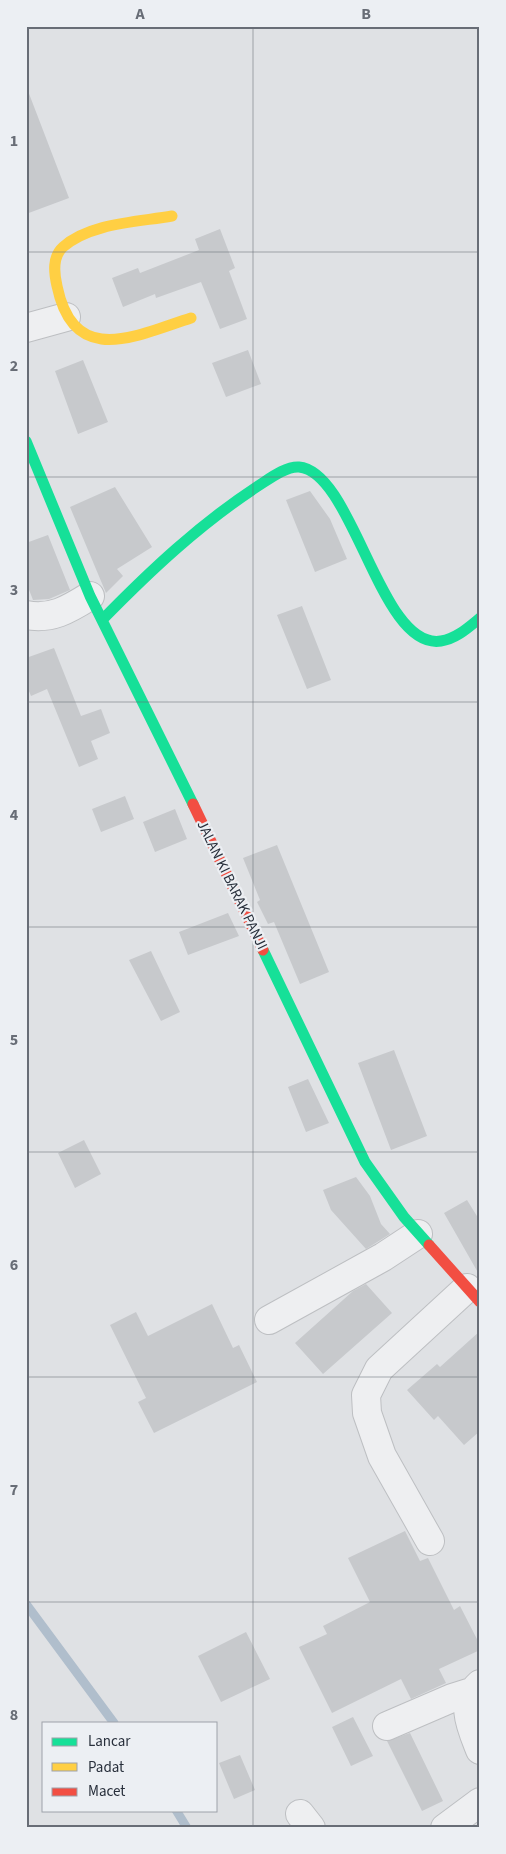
<svg xmlns="http://www.w3.org/2000/svg" width="506" height="1854" font-family="'Source Sans 3',sans-serif">
	<rect width="100%" height="100%" fill="#dfe1e4"/>
	<g fill="none" stroke-linecap="round" stroke-linejoin="round">
		<path stroke="#b0becc" stroke-width="9" d="M 26,1604 L 114,1723
			M 176,1810 L 187,1828"/>
	</g>
	<path fill="#c7c9cc" d="M 28,91 L 69,198 L 26,214 L 26,92 Z
		M 220,229 L 235,268 L 229,271 L 247,319 L 220,329 L 201,282 L 156,298 L 155,294 L 123,307 L 112,278 L 138,268 L 140,273 L 199,250 L 195,239 Z
		M 248,350 L 261,384 L 226,397 L 212,363 Z
		M 83,360 L 108,422 L 78,434 L 55,371 Z
		M 115,487 L 152,547 L 117,569 L 123,576 L 106,593 L 70,507 Z
		M 310,491 L 330,519 L 347,559 L 315,572 L 286,500 Z
		M 48,535 L 70,590 L 49,599 L 33,600 L 26,582 L 26,543 Z
		M 302,606 L 331,680 L 307,689 L 277,615 Z
		M 54,648 L 81,716 L 101,709 L 110,733 L 91,741 L 98,759 L 79,767 L 47,689 L 31,696 L 26,684 L 26,658 Z
		M 125,796 L 134,819 L 101,832 L 92,809 Z
		M 175,809 L 187,839 L 155,852 L 143,822 Z
		M 277,845 L 329,972 L 300,984 L 274,922 L 268,924 L 257,902 L 260,900 L 243,858 Z
		M 228,913 L 239,936 L 188,955 L 179,932 Z
		M 151,951 L 180,1012 L 161,1021 L 129,960 Z
		M 394,1050 L 427,1136 L 391,1150 L 358,1063 Z
		M 308,1079 L 329,1123 L 306,1132 L 288,1087 Z
		M 84,1140 L 101,1174 L 75,1188 L 58,1153 Z
		M 356,1177 L 370,1196 L 381,1224 L 390,1234 L 366,1249 L 331,1210 L 323,1190 Z
		M 467,1200 L 480,1221 L 480,1276 L 444,1213 Z
		M 366,1284 L 392,1313 L 323,1374 L 295,1343 L 353,1291 Z
		M 212,1304 L 233,1348 L 239,1345 L 257,1382 L 154,1433 L 138,1402 L 146,1398 L 110,1325 L 136,1312 L 148,1336 Z
		M 480,1331 L 480,1431 L 464,1445 L 438,1416 L 434,1420 L 407,1390 L 437,1364 L 440,1367 Z
		M 405,1531 L 420,1561 L 428,1558 L 454,1610 L 460,1606 L 480,1645 L 480,1650 L 439,1669 L 446,1683 L 411,1699 L 401,1679 L 332,1713 L 299,1647 L 327,1634 L 323,1626 L 370,1602 L 348,1558 Z
		M 246,1632 L 270,1679 L 221,1702 L 198,1656 Z
		M 353,1717 L 373,1756 L 351,1766 L 332,1727 Z
		M 410,1733 L 443,1801 L 422,1811 L 387,1741 Z
		M 240,1755 L 255,1790 L 234,1799 L 219,1763 Z"/>
	<g fill="none" stroke-linecap="round" stroke-linejoin="round">
		<g stroke="#bdbfc2" stroke-width="30">
			<path id="street" d="M 26,328 L 66,317
				M 26,615 C 52,620 69,609 90,596
				M 269,1320 L 383,1257 L 418,1234
				M 430,1541 L 382,1456 L 367,1413 L 366,1395 L 379,1369 L 467,1288
				M 480,1684 C 459,1703 471,1727 480,1750
				M 387,1726 L 452,1698 L 471,1692
				M 300,1814 L 311,1828
				M 445,1828 L 480,1802"/>
		</g>
		<use href="#street" stroke="#eeeff1" stroke-width="28"/>
		<path stroke="#16e098" stroke-width="11" d="M 26,441 L 90,596 L 193,804
			M 103,619 C 151,570 200,524 258,486 C 269,479 286,466 299,467 C 354,472 380,651 441,641 C 456,639 469,627 480,618
			M 263,950 L 365,1162 L 404,1217 L 429,1245"/>
		<path stroke="#ffcf43" stroke-width="11" d="M 172,216 C 138,222 90,223 63,247 C 52,257 54,273 57,286 C 74,368 135,336 191,318"/>
		<path stroke="#f24e42" stroke-width="11" d="M 193,804 L 263,950
			M 429,1245 L 480,1302"/>
	</g>
	<path fill="none" stroke="#686d76" stroke-width="1" stroke-opacity="0.55" d="M 253,26 L 253,1828M 26,252 L 480,252M 26,477 L 480,477M 26,702 L 480,702M 26,927 L 480,927M 26,1152 L 480,1152M 26,1377 L 480,1377M 26,1602 L 480,1602"/>
	<g text-anchor="middle" dominant-baseline="central" stroke-width="4.5" stroke-linejoin="round" paint-order="stroke">
		<g font-size="15" fill="#282f3b" stroke="#eceff3">
			<text transform="translate(232 885) rotate(64)">JALAN KI BARAK PANJI</text>
		</g>
	</g>
	<rect width="506" height="1854" fill="none" stroke="#eceff3" stroke-width="55"/>
	<rect x="42" y="1722" width="175" height="90" fill="#eceff3" stroke="#9ea2a9"/>
	<rect x="52" y="1738" width="25" height="8" fill="#16e098" stroke="#9ea2a9"/>
	<text x="88" y="1746" font-size="15" fill="#282f3b">Lancar</text>
	<rect x="52" y="1763" width="25" height="8" fill="#ffcf43" stroke="#9ea2a9"/>
	<text x="88" y="1772" font-size="15" fill="#282f3b">Padat</text>
	<rect x="52" y="1788" width="25" height="8" fill="#f24e42" stroke="#9ea2a9"/>
	<text x="88" y="1796" font-size="15" fill="#282f3b">Macet</text>
	<rect x="28" y="28" width="450" height="1798" fill="none" stroke="#686d76" stroke-width="2"/>
	<g font-size="16" text-anchor="middle" font-weight="bold" fill="#686d76">
		<text x="140" y="19">A</text>
		<text x="366" y="19">B</text>
		<text x="14" y="146">1</text>
		<text x="14" y="371">2</text>
		<text x="14" y="595">3</text>
		<text x="14" y="820">4</text>
		<text x="14" y="1045">5</text>
		<text x="14" y="1270">6</text>
		<text x="14" y="1495">7</text>
		<text x="14" y="1720">8</text>
	</g>
</svg>
